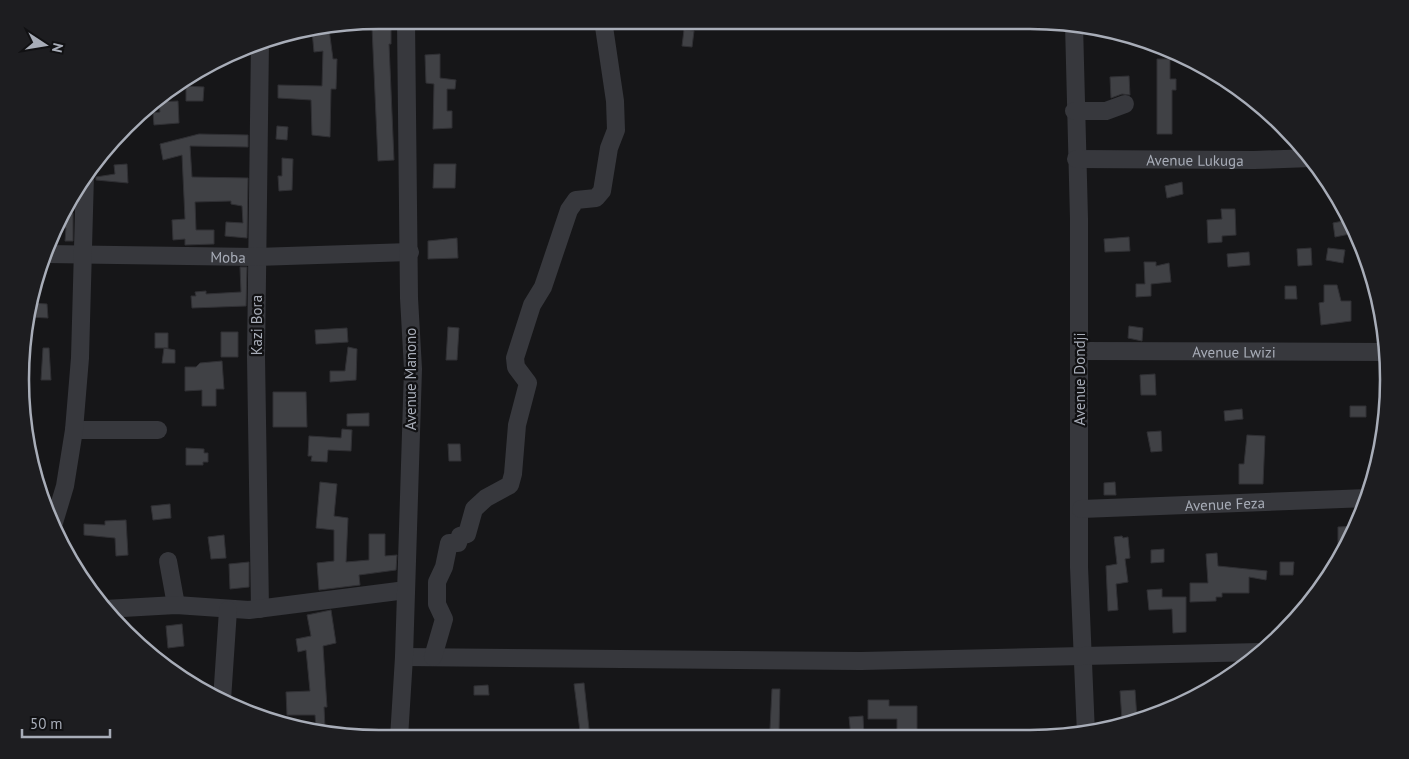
<svg xmlns="http://www.w3.org/2000/svg" width="1409" height="759" font-family="'PT Sans',sans-serif">
	<rect width="100%" height="100%" fill="#161618"/>
	<path fill="#404145" stroke="#303034" d="M 372,27 L 391,27 L 391,44 L 389,44 L 394,160 L 378,161 Z
		M 329,29 L 333,59 L 337,59 L 336,89 L 331,89 L 330,137 L 312,135 L 311,100 L 278,98 L 278,85 L 322,86 L 323,51 L 314,52 L 312,31 Z
		M 684,30 L 694,31 L 692,47 L 682,46 Z
		M 440,54 L 440,78 L 456,80 L 455,89 L 447,89 L 447,111 L 452,111 L 452,128 L 433,129 L 434,84 L 426,83 L 425,55 Z
		M 1157,59 L 1170,59 L 1170,79 L 1176,79 L 1176,90 L 1172,90 L 1172,134 L 1157,134 Z
		M 1129,76 L 1130,95 L 1122,94 L 1111,98 L 1110,77 Z
		M 186,86 L 204,87 L 203,101 L 186,101 Z
		M 178,101 L 179,123 L 154,125 L 153,113 L 160,112 L 159,102 Z
		M 277,126 L 288,127 L 287,140 L 276,139 Z
		M 199,134 L 248,135 L 248,147 L 190,146 L 192,177 L 248,178 L 247,238 L 225,236 L 226,222 L 243,223 L 242,206 L 231,204 L 231,201 L 195,202 L 196,230 L 214,230 L 214,244 L 185,245 L 185,239 L 173,240 L 172,220 L 185,219 L 182,155 L 163,160 L 160,144 Z
		M 282,158 L 293,159 L 292,190 L 279,191 L 278,176 L 282,176 Z
		M 127,164 L 128,183 L 96,180 L 96,177 L 115,174 L 114,165 Z
		M 434,164 L 456,164 L 455,188 L 433,188 Z
		M 1182,182 L 1183,194 L 1167,198 L 1165,186 Z
		M 1221,209 L 1235,209 L 1236,235 L 1222,236 L 1222,242 L 1208,243 L 1207,220 L 1222,219 Z
		M 66,213 L 73,213 L 73,241 L 65,241 L 66,228 L 59,227 Z
		M 1348,220 L 1350,234 L 1335,237 L 1333,223 Z
		M 1129,237 L 1130,251 L 1105,252 L 1104,239 Z
		M 457,238 L 458,258 L 428,259 L 428,241 Z
		M 1311,248 L 1312,265 L 1298,266 L 1297,249 Z
		M 1328,248 L 1345,250 L 1343,263 L 1326,260 Z
		M 1249,252 L 1250,265 L 1228,267 L 1227,254 Z
		M 1144,262 L 1156,262 L 1156,266 L 1169,263 L 1171,282 L 1151,284 L 1151,296 L 1136,297 L 1136,284 L 1145,284 Z
		M 240,267 L 247,267 L 246,306 L 192,308 L 191,296 L 196,296 L 195,292 L 206,291 L 206,294 L 241,292 Z
		M 1324,285 L 1337,285 L 1341,301 L 1351,301 L 1351,321 L 1321,325 L 1319,303 L 1324,302 Z
		M 1285,286 L 1296,286 L 1297,299 L 1285,299 Z
		M 31,303 L 47,304 L 48,318 L 29,317 Z
		M 1129,326 L 1143,328 L 1142,341 L 1128,338 Z
		M 448,327 L 459,328 L 457,360 L 446,360 Z
		M 347,328 L 348,342 L 316,344 L 315,330 Z
		M 221,332 L 238,332 L 238,357 L 221,357 Z
		M 155,333 L 168,333 L 168,348 L 155,348 Z
		M 348,347 L 357,349 L 356,380 L 330,382 L 330,371 L 345,371 Z
		M 43,348 L 49,348 L 51,380 L 41,380 Z
		M 164,348 L 175,350 L 175,363 L 162,363 Z
		M 222,361 L 224,389 L 216,389 L 216,406 L 202,406 L 202,390 L 185,391 L 185,367 L 196,367 L 200,363 Z
		M 1155,374 L 1156,395 L 1141,395 L 1140,375 Z
		M 273,392 L 306,392 L 307,427 L 273,427 Z
		M 1350,406 L 1366,406 L 1366,417 L 1350,417 Z
		M 1242,409 L 1243,419 L 1225,421 L 1224,411 Z
		M 369,413 L 369,426 L 347,426 L 347,414 Z
		M 342,429 L 352,430 L 351,451 L 328,450 L 327,462 L 311,461 L 312,456 L 308,456 L 309,436 L 341,438 Z
		M 1161,431 L 1162,451 L 1151,452 L 1147,432 Z
		M 1247,435 L 1265,436 L 1263,484 L 1239,484 L 1239,464 L 1244,464 Z
		M 448,444 L 460,444 L 461,461 L 449,461 Z
		M 186,448 L 204,449 L 204,453 L 208,453 L 208,462 L 203,462 L 203,465 L 186,465 Z
		M 320,482 L 337,484 L 334,516 L 348,518 L 346,562 L 369,560 L 369,534 L 385,534 L 385,556 L 397,555 L 396,570 L 359,575 L 360,585 L 319,590 L 317,563 L 334,561 L 334,530 L 316,528 Z
		M 1115,482 L 1116,495 L 1104,495 L 1104,483 Z
		M 170,504 L 171,518 L 153,520 L 151,506 Z
		M 126,520 L 128,555 L 116,556 L 115,538 L 84,535 L 84,524 L 105,525 L 105,521 Z
		M 1356,526 L 1347,545 L 1338,545 L 1338,527 Z
		M 224,535 L 226,558 L 211,559 L 208,537 Z
		M 1122,536 L 1123,538 L 1128,537 L 1130,558 L 1125,559 L 1128,582 L 1116,584 L 1118,610 L 1108,611 L 1106,566 L 1117,564 L 1114,537 Z
		M 1164,549 L 1164,562 L 1151,563 L 1151,550 Z
		M 1217,553 L 1218,566 L 1267,571 L 1266,580 L 1249,577 L 1249,593 L 1222,593 L 1222,597 L 1216,597 L 1216,601 L 1190,602 L 1190,583 L 1208,583 L 1206,554 Z
		M 249,562 L 249,587 L 230,589 L 229,564 Z
		M 1280,562 L 1294,562 L 1293,575 L 1280,575 Z
		M 1162,589 L 1162,597 L 1186,597 L 1186,632 L 1173,633 L 1172,609 L 1149,610 L 1147,590 Z
		M 331,610 L 336,643 L 323,646 L 327,707 L 324,707 L 325,728 L 316,728 L 315,715 L 287,715 L 286,692 L 310,691 L 306,650 L 298,652 L 296,639 L 311,636 L 307,615 Z
		M 182,624 L 184,646 L 168,648 L 166,626 Z
		M 584,683 L 589,729 L 580,731 L 574,684 Z
		M 488,685 L 489,695 L 474,695 L 474,686 Z
		M 772,689 L 780,689 L 779,730 L 770,729 Z
		M 1135,690 L 1137,719 L 1122,720 L 1120,691 Z
		M 868,700 L 889,700 L 889,706 L 917,706 L 917,736 L 897,737 L 897,719 L 868,719 Z
		M 863,716 L 864,737 L 851,737 L 849,717 Z"/>
	<g fill="none" stroke-linecap="round" stroke-linejoin="round">
		<g stroke="#37383d" stroke-width="18">
			<path d="M 1074,24 L 1079,219 L 1079,567 L 1086,734"/>
			<path d="M 260,41 L 256,357 L 260,609"/>
			<path d="M 1074,111 L 1106,111 L 1125,104"/>
			<path id="s1" d="M 1076,159 L 1254,160 L 1312,158"/>
			<path id="s2" d="M 47,254 L 256,257 L 410,252"/>
			<path id="s3" d="M 1080,351 L 1388,352"/>
			<path d="M 74,430 L 158,430"/>
			<path id="s4" d="M 1081,509 L 1368,498"/>
			<path d="M 53,526 L 65,486 L 74,430 L 80,358 L 85,175"/>
			<path d="M 168,561 L 176,605"/>
			<path d="M 105,609 L 176,605 L 249,610 L 406,590"/>
			<path d="M 404,657 L 861,661 L 1261,652"/>
			<path d="M 433,657 L 444,619 L 437,604 L 437,582 L 444,567 L 449,543 L 458,543 L 460,536 L 467,534 L 474,509 L 486,498 L 510,485 L 513,474 L 517,425 L 528,383 L 516,367 L 515,358 L 532,305 L 543,287 L 569,210 L 576,200 L 596,198 L 602,191 L 609,148 L 616,130 L 615,101 L 603,20"/>
			<path d="M 222,700 L 228,610"/>
			<path d="M 399,738 L 404,657 L 413,369 L 409,298 L 406,20"/>
		</g>
	</g>
	<g text-anchor="middle" dominant-baseline="central" stroke-width="4.5" stroke-linejoin="round" paint-order="stroke">
		<g font-size="15" fill="#a8adb8" stroke="#111113">
			<text stroke="none"><textPath href="#s1" startOffset="119">Avenue Lukuga</textPath></text>
			<text stroke="none"><textPath href="#s2" startOffset="181">Moba</textPath></text>
			<text transform="translate(256 325) rotate(-90)">Kazi Bora</text>
			<text stroke="none"><textPath href="#s3" startOffset="154">Avenue Lwizi</textPath></text>
			<text transform="translate(410 379) rotate(-90)">Avenue Manono</text>
			<text transform="translate(1079 379) rotate(-90)">Avenue Dondji</text>
			<text stroke="none"><textPath href="#s4" startOffset="144">Avenue Feza</textPath></text>
		</g>
	</g>
	<path d="M0 0H1409V759H0ZM379 29H1030A350 350 0 0 1 1380 379V380A350 350 0 0 1 1030 730H379A350 350 0 0 1 29 380V379A350 350 0 0 1 379 29Z" fill="#1d1d20" fill-rule="evenodd"/>
	<path fill="none" stroke="#a8adb8" stroke-width="2.5" d="M379 29H1030A350 350 0 0 1 1380 379V380A350 350 0 0 1 1030 730H379A350 350 0 0 1 29 380V379A350 350 0 0 1 379 29Z"/>
	<g transform="translate(45 45) rotate(102)" stroke="#111113" stroke-width="4" paint-order="stroke">
	<path d="M0-4L9 19L0 12L-9 19Z" fill="#a8adb8"/>
	<text y="-8" font-size="14" font-weight="bold" text-anchor="middle" fill="#a8adb8">N</text>
	</g>
	<path d="M22 729v8h88v-8" fill="none" stroke="#a8adb8" stroke-width="2.5"/>
	<text x="30" y="729" font-size="15" fill="#a8adb8" stroke="#111113" stroke-width="4" paint-order="stroke">50 m</text>
</svg>
